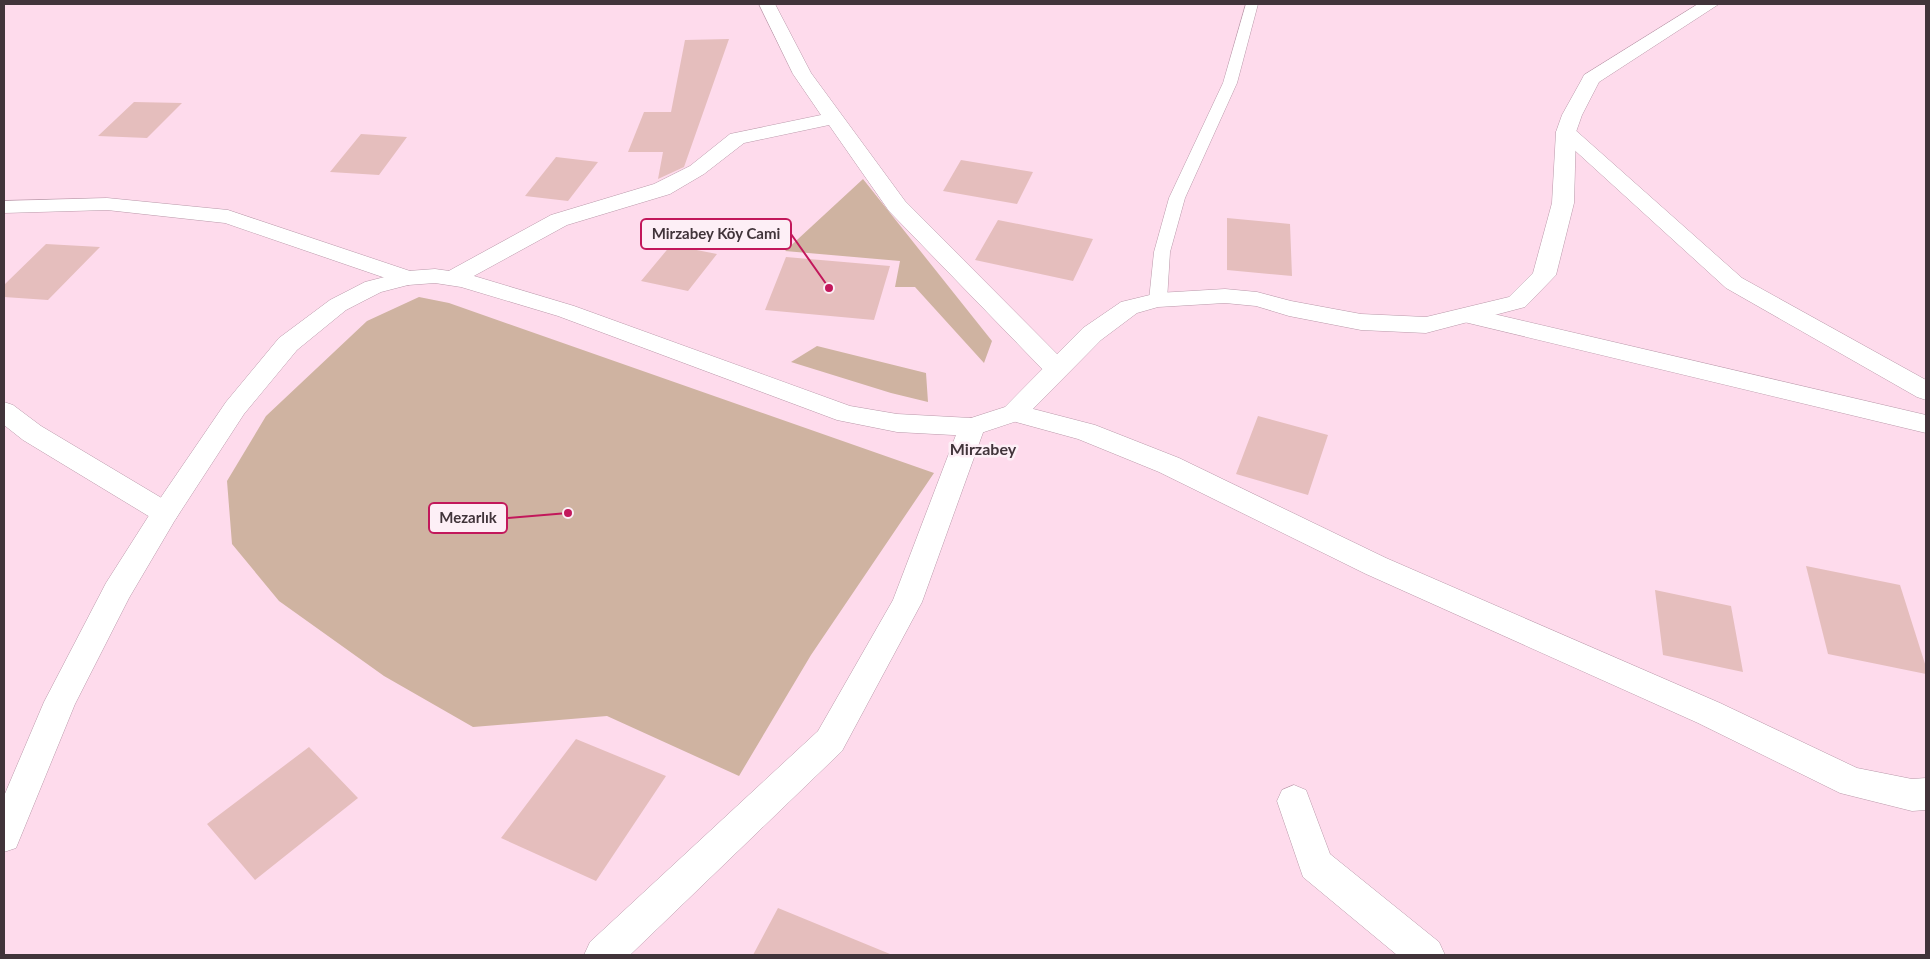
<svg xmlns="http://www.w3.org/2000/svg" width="1930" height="959" font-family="Lato,sans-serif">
	<rect width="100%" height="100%" fill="#fedbec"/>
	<path fill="#cfb3a1" d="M 863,179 L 992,341 L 984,363 L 915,287 L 895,287 L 900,261 L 785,251 Z
		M 419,297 L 449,303 L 934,473 L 811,655 L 739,776 L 607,716 L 473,727 L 384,676 L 279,601 L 232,544 L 227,481 L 266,416 L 367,321 Z
		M 817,346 L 926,373 L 928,402 L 891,393 L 791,362 Z"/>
	<path fill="#e5bebd" d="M 729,39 L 684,167 L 658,179 L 663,152 L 628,152 L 644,112 L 671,112 L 685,40 Z
		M 134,102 L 182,103 L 147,138 L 98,136 Z
		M 361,134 L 407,137 L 379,175 L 330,172 Z
		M 556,157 L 598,162 L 568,201 L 525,196 Z
		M 961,160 L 1033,172 L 1017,204 L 943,191 Z
		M 1227,218 L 1290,224 L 1292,276 L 1227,270 Z
		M 998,220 L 1093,239 L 1073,281 L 975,260 Z
		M 46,244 L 100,247 L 48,300 L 4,297 L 4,285 Z
		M 671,245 L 717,254 L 688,291 L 641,281 Z
		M 786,257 L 890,266 L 874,320 L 765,310 Z
		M 1258,416 L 1328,435 L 1308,495 L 1236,474 Z
		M 1806,566 L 1900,585 L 1926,667 L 1926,674 L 1828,654 Z
		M 1655,590 L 1731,606 L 1743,672 L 1663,655 Z
		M 576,739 L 666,776 L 596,881 L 501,838 Z
		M 309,747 L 358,798 L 255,880 L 207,824 Z
		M 778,908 L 890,954 L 890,955 L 753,955 Z"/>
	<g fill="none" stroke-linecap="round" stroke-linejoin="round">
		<g stroke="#ba99aa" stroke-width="1">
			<path id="service" d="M 1246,4 L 1258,4 L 1237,83 L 1185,198 L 1170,252 L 1167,300 L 1164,304 L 1152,304 L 1149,300 L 1154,252 L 1169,198 L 1223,83 Z"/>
		</g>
		<g stroke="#ba99aa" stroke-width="1">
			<path id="minor" d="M 759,4 L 775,4 L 811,73 L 905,201 L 1066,363 L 1070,369 L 1066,375 L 1057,377 L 1048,375 L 889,211 L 829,125 L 744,143 L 704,174 L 670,194 L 567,225 L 461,283 L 453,285 L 445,283 L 441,278 L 445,273 L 551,215 L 654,184 L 690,166 L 730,134 L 821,115 L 793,74 Z
				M 1566,126 L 1573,128 L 1742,278 L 1926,380 L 1926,400 L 1917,397 L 1726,288 L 1559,136 L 1556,132 L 1559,128 Z
				M 107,198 L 228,210 L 416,273 L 420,278 L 416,283 L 408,285 L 400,283 L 225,223 L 107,210 L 4,213 L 4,201 Z
				M 1468,308 L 1926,415 L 1926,433 L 1460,321 L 1456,316 L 1460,311 Z
				M 4,402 L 13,405 L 41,426 L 175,506 L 179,513 L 175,520 L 165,524 L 155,520 L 23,440 L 4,425 Z
				M 1014,404 L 1095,425 L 1179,458 L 1386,558 L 1720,703 L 1857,768 L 1912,779 L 1926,778 L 1926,810 L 1912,811 L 1840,793 L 1698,723 L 1366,574 L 1159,472 L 1078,439 L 1005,419 L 1001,413 L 1005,407 Z
				M 972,418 L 981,420 L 985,427 L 922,602 L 842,751 L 630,955 L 584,955 L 590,942 L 818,731 L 893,600 L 959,427 L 963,420 Z
				M 1294,785 L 1306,790 L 1330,854 L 1439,942 L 1445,955 L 1397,955 L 1303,877 L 1277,801 L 1282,790 Z"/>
		</g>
		<g stroke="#ba99aa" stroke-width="1">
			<path id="tertiary" d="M 1698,4 L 1719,4 L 1599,82 L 1582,115 L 1576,132 L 1574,203 L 1556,275 L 1525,307 L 1426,333 L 1361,330 L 1289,316 L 1256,306 L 1225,303 L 1158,307 L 1137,313 L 1101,340 L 1023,419 L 972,436 L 897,432 L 837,420 L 558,316 L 461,287 L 435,283 L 408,285 L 381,292 L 346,310 L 297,350 L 244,414 L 175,520 L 129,598 L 75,704 L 16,848 L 4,852 L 4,796 L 44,702 L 106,583 L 155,506 L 226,402 L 279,338 L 330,300 L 365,282 L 408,271 L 435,269 L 464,273 L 574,306 L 850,406 L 897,414 L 971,418 L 1005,407 L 1083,328 L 1121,302 L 1158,293 L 1225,289 L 1257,292 L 1291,301 L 1361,314 L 1426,317 L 1509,297 L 1533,273 L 1552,203 L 1556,132 L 1562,115 L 1582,79 L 1584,75 Z"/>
		</g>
		<use href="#service" fill="#fff" fill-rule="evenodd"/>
		<use href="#minor" fill="#fff" fill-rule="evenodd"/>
		<use href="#tertiary" fill="#fff" fill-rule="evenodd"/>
	</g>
	<g text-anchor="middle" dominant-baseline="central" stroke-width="5" stroke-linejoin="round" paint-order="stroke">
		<g font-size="16" font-weight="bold" fill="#41343a" stroke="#fdeff6">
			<text x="983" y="448">Mirzabey</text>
		</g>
	</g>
	<path fill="none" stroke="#c2185b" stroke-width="2" d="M829 288L791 234M568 513L507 518"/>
	<g fill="#c2185b" stroke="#fdeff6" stroke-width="2">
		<circle cx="829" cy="288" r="5"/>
		<circle cx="568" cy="513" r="5"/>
	</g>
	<g fill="#fdeff6" stroke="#c2185b" stroke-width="2">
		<rect x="641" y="219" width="150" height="30" rx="5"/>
		<rect x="429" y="503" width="78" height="30" rx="5"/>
	</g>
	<g font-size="15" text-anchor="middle" font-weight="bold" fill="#41343a">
		<text x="716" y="239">Mirzabey Köy Cami</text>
		<text x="468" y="523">Mezarlık</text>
	</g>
	<rect width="1930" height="959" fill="none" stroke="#41343a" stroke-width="10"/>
</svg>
